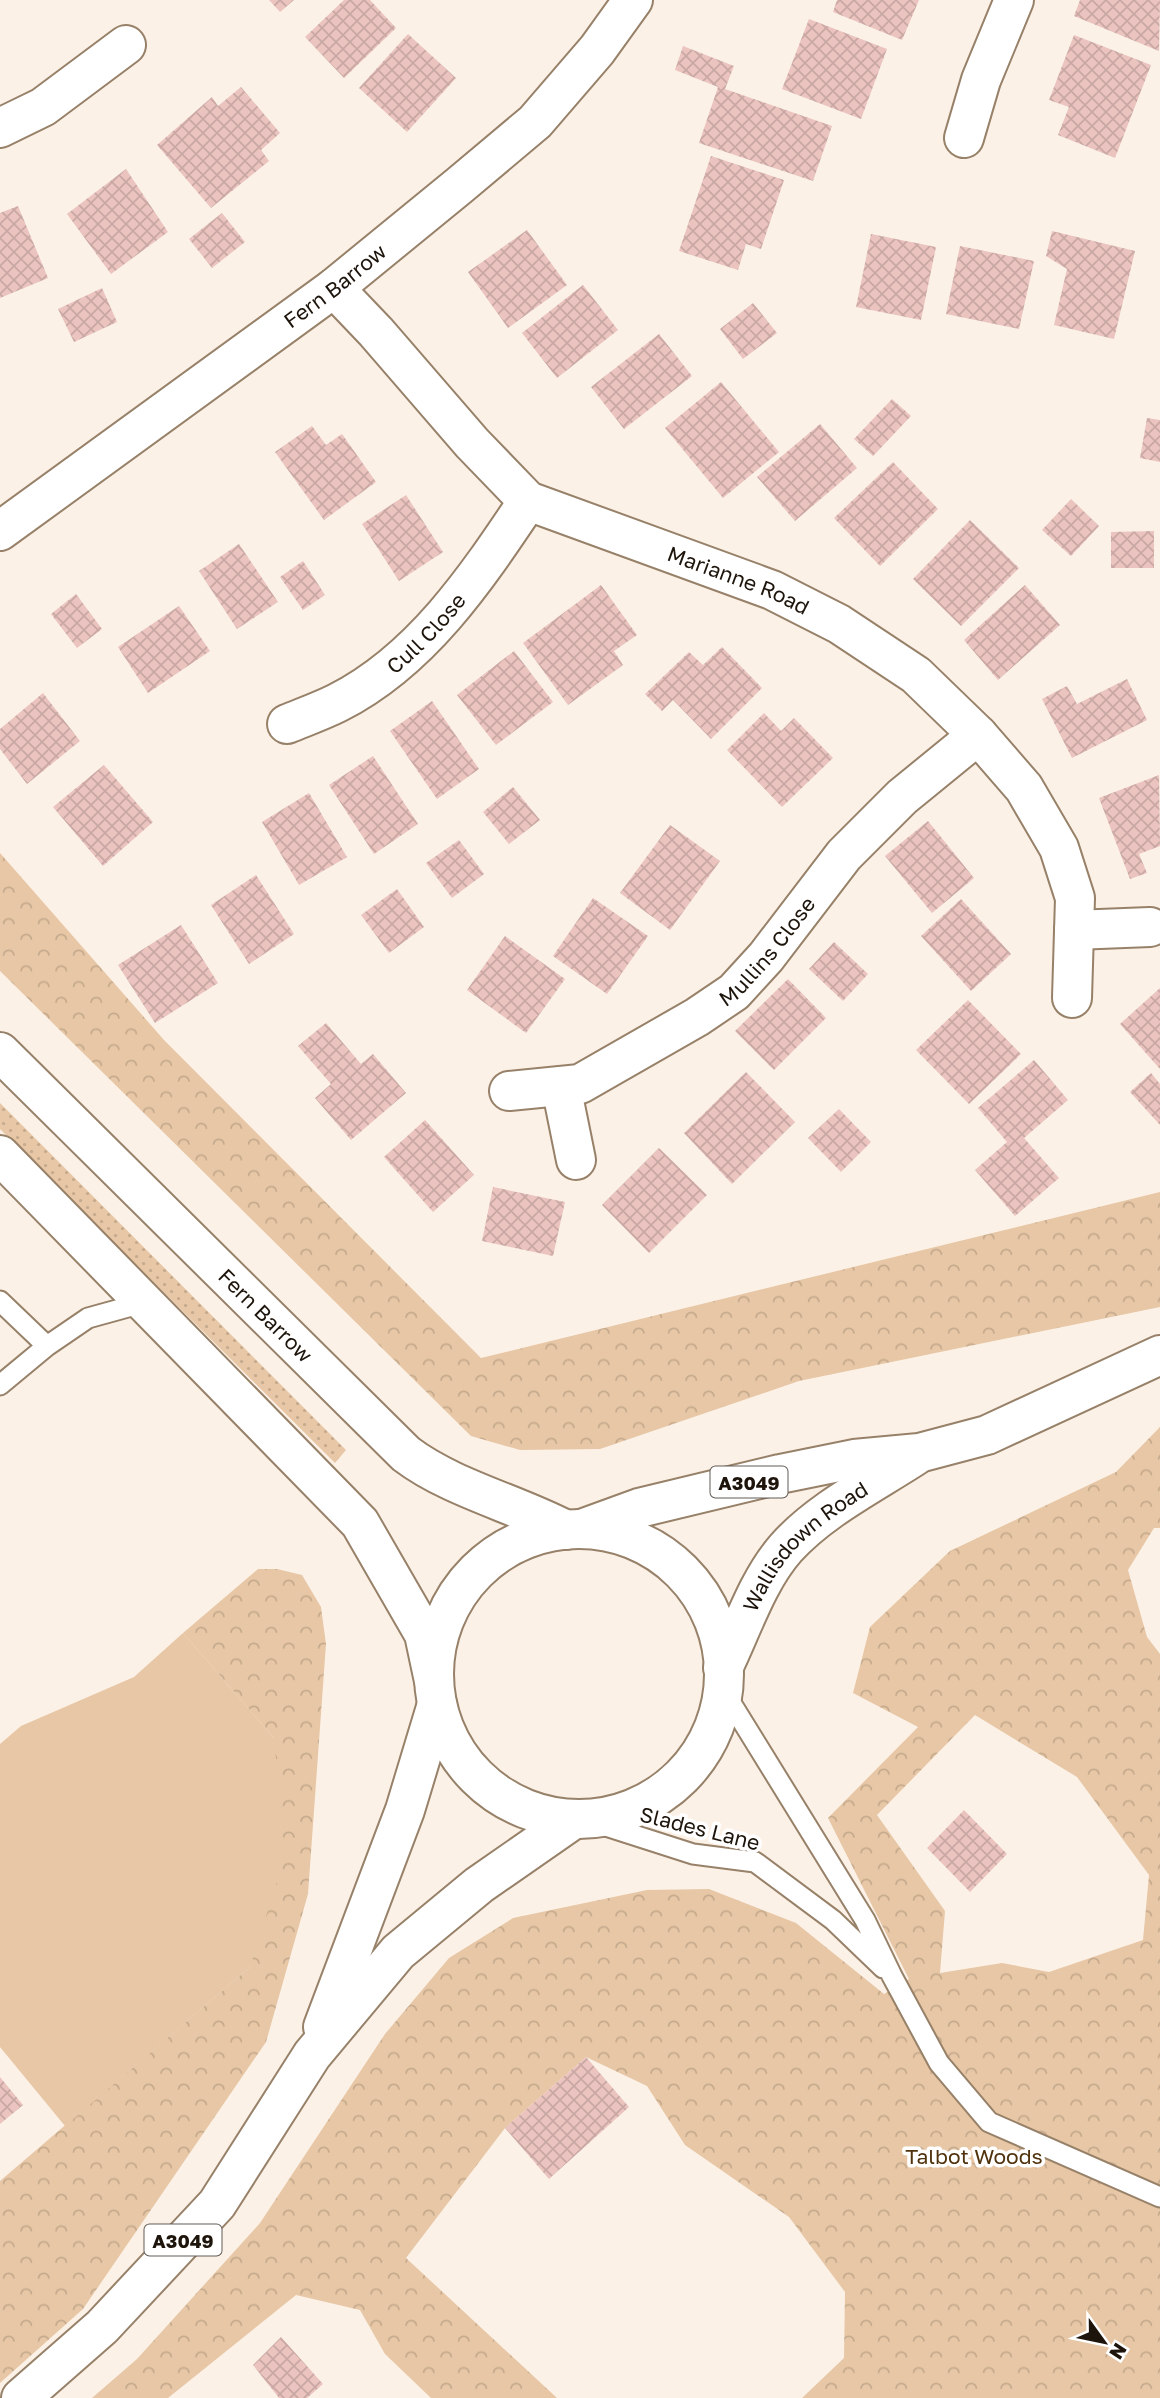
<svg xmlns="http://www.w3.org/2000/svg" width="1160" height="2398" font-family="'Golos Text',sans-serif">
	<defs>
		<pattern id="grass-dots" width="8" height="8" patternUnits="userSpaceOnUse" patternTransform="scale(1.75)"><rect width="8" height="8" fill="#e7c7a5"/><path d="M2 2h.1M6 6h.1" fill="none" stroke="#c6aa8d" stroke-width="1.8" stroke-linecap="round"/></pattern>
		<pattern id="forest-crowns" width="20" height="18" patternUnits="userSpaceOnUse" patternTransform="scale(1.75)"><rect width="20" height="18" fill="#e7c7a5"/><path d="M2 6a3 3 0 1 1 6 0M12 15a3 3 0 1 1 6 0" fill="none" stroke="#c6aa8d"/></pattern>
		<pattern id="building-cross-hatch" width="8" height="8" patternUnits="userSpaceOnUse" patternTransform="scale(1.75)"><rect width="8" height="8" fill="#ebc4bf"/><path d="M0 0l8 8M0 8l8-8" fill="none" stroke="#c9a8a3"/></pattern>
	</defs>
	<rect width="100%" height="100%" fill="#fcf1e7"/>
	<path fill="url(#grass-dots)" d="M 0,1103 L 346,1450 L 335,1463 L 0,1129 Z"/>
	<path fill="url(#forest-crowns)" fill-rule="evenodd" d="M 0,853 L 164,1040 L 481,1358 L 1160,1192 L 1160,1307 L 799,1381 L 600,1449 L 520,1450 L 471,1436 L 0,971 Z
		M 1160,1427 L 1160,1528 L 1154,1528 L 1128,1570 L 1147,1637 L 1160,1654 L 1160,2398 L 802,2398 L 844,2358 L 845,2292 L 789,2217 L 685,2145 L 647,2086 L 586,2057 L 505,2128 L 406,2258 L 557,2398 L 431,2398 L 385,2354 L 360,2310 L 296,2295 L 168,2398 L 92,2398 L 137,2359 L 260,2223 L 385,2034 L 449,1958 L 513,1918 L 647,1890 L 709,1889 L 796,1923 L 884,1994 L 909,1979 L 828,1818 L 918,1727 L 853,1693 L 870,1627 L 950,1551 L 1116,1472 ZM 975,1715 L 1077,1777 L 1149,1875 L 1143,1940 L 1049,1972 L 1002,1963 L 940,1973 L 945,1911 L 877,1815 Z
		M 258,1569 L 277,1569 L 302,1575 L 321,1607 L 326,1644 L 308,1894 L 266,2042 L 83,2309 L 0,2383 L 0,2181 L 250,1967 L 274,1738 L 183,1633 Z"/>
	<path fill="#e7c7a5" d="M 183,1633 L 274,1738 L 285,1857 L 250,1967 L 65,2126 L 0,2047 L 0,1744 L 21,1726 L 134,1677 Z"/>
	<path fill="url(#building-cross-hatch)" d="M 269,0 L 294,0 L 280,12 Z
		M 344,0 L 370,0 L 396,28 L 344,78 L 305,37 Z
		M 837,0 L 919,0 L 902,40 L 833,12 Z
		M 1080,0 L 1160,0 L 1159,51 L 1074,16 Z
		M 809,19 L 887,49 L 861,119 L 782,89 Z
		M 408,34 L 456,78 L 407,132 L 359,88 Z
		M 1074,35 L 1151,65 L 1115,158 L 1058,135 L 1069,107 L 1049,100 Z
		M 683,46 L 734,66 L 725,89 L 832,126 L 813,181 L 699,143 L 718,87 L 675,70 Z
		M 241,87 L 280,133 L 261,150 L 269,161 L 211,208 L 157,145 L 212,97 L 218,106 Z
		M 711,156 L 784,180 L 761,249 L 746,244 L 738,270 L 679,251 Z
		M 126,169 L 168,232 L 111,274 L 67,214 Z
		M 18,206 L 48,278 L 0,298 L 0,213 Z
		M 222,213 L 245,242 L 212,268 L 189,239 Z
		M 527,230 L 567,285 L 508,328 L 468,272 Z
		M 1052,231 L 1135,251 L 1114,339 L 1054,325 L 1067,269 L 1046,256 Z
		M 871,234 L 936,247 L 921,320 L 856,307 Z
		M 960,246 L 1034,261 L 1019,329 L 946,314 Z
		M 583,285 L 618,330 L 557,378 L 522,333 Z
		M 102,288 L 117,322 L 74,342 L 58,309 Z
		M 753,303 L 777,333 L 743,359 L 720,329 Z
		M 659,334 L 692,376 L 624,429 L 591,387 Z
		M 721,382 L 779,452 L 723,498 L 665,428 Z
		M 892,399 L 911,416 L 873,456 L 854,439 Z
		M 1147,418 L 1160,420 L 1160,462 L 1140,458 Z
		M 820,424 L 857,468 L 795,521 L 757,477 Z
		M 312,426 L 326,445 L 342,434 L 376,482 L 324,520 L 275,452 Z
		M 893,462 L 938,509 L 880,566 L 834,518 Z
		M 406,495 L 443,552 L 399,581 L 362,524 Z
		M 1071,499 L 1099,526 L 1071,556 L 1042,530 Z
		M 970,520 L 1019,568 L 961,626 L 913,579 Z
		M 1154,531 L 1154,568 L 1111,568 L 1111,532 Z
		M 239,544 L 278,602 L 237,629 L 199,571 Z
		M 303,561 L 325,595 L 303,610 L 280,577 Z
		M 601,585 L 637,635 L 614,651 L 623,665 L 568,705 L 523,643 Z
		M 1025,585 L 1060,625 L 998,680 L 964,640 Z
		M 76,594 L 102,629 L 77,648 L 51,614 Z
		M 179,606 L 210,651 L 148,693 L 118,647 Z
		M 722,647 L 762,688 L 711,739 L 673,700 L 662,711 L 645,694 L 689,652 L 703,665 Z
		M 514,651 L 553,702 L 496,745 L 457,695 Z
		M 1127,679 L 1147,720 L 1072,758 L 1042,699 L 1067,686 L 1077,704 Z
		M 43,693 L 80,741 L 27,784 L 0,749 L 0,729 Z
		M 432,701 L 479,769 L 437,799 L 390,731 Z
		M 764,713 L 781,731 L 794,718 L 833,758 L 782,807 L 727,750 Z
		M 373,756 L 418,824 L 374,854 L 329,785 Z
		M 104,765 L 153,822 L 103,866 L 53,807 Z
		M 1159,775 L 1160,846 L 1139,854 L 1147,873 L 1130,879 L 1099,798 Z
		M 513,787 L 540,820 L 509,844 L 483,812 Z
		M 309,793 L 347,857 L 299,885 L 262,822 Z
		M 928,821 L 974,878 L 932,913 L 885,856 Z
		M 670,825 L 720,861 L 670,930 L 620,893 Z
		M 459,840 L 484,874 L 452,898 L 426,863 Z
		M 256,875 L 294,934 L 249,964 L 211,905 Z
		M 397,889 L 424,927 L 389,953 L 361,915 Z
		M 593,898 L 648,936 L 607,994 L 553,956 Z
		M 961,899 L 1011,954 L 971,991 L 921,936 Z
		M 181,925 L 218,983 L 155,1023 L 118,965 Z
		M 505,936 L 565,979 L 526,1033 L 467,990 Z
		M 834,942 L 868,974 L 843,1001 L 809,969 Z
		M 788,979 L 826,1018 L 774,1070 L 735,1031 Z
		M 1160,988 L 1160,1069 L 1120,1024 Z
		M 968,1000 L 1021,1054 L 969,1104 L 916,1050 Z
		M 326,1023 L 361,1064 L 373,1054 L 406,1093 L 351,1140 L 315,1098 L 331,1084 L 298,1046 Z
		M 1034,1060 L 1068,1100 L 1024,1138 L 1059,1178 L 1015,1216 L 975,1170 L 1007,1142 L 978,1108 Z
		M 746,1072 L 795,1122 L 732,1184 L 684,1133 Z
		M 1151,1073 L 1160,1084 L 1160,1125 L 1130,1092 Z
		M 839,1109 L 871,1142 L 841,1172 L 808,1138 Z
		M 425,1120 L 474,1175 L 433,1212 L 384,1157 Z
		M 659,1148 L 707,1195 L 649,1253 L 602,1205 Z
		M 493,1187 L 565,1202 L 553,1256 L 482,1241 Z
		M 964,1810 L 1007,1854 L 970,1892 L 927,1848 Z
		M 586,2057 L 629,2107 L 549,2179 L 505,2128 Z
		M 0,2077 L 23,2105 L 0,2124 Z
		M 281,2337 L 323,2384 L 307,2398 L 279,2398 L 253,2365 Z"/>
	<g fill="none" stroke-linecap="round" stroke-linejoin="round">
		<g stroke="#978169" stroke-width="23">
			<path id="service" d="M 0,1301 L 47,1346
				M 0,1385 L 47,1346 L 88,1318 L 146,1302
				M 723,1690 L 865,1920 L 892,1976 L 939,2063 L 989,2122 L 1160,2197
				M 584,1819 L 693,1854 L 755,1862 L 833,1920 L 883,1968"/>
		</g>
		<g stroke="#978169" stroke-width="42">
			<g id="minor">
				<path d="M 0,128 L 43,107 L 126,45"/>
				<path d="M 964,138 L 981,80 L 1014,0"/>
				<path id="s1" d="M 334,288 L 376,332 L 472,443 L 528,501 L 772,590 L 839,624 L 916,675 L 978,735 L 1024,788 L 1059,848 L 1075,898 L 1072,998"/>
				<path id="s2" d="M 287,724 C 304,717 321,711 337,703 C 422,660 477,577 528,501"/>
				<path d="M 1074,930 L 1150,927"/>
				<path d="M 561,1086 L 576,1160"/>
				<path id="s3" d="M 509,1091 L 580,1084 L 697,1017 L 734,992 L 766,957 L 844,855 L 902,797 L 978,735"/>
			</g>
		</g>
		<g stroke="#978169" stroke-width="42">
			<g id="tertiary">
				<path id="s4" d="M 0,531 L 334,288 L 460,185 L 535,122 L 597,50 L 633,0"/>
				<path id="s5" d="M 0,1052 L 406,1454 C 451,1488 514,1503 566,1530"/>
				<path d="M 0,1155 L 360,1523 L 424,1634 L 434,1681"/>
			</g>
		</g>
		<g stroke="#978169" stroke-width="42">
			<g id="primary">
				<path d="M 584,1528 L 639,1508 L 780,1474 L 854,1459 L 919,1453 L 987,1435 L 1160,1355"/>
				<circle cx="579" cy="1674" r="145"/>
				<path id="s6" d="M 723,1668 C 742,1629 757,1581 786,1548 C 820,1510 872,1484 915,1456"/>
				<path d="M 323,2027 L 405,1810 L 437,1704"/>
				<path d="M 21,2398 L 102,2327 L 217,2204 L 312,2055 L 398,1952 L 479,1885 L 574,1819"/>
			</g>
		</g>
		<use href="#service" stroke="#fff" stroke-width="19"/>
		<use href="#minor" stroke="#fff" stroke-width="38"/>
		<use href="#tertiary" stroke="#fff" stroke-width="38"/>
		<use href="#primary" stroke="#fff" stroke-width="38"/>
	</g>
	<g text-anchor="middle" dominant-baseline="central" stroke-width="7" stroke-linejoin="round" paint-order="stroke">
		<g fill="#fff" stroke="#615a54" stroke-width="2">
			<rect x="710.5" y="1466.5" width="77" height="31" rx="5"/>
			<rect x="144.5" y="2224.5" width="77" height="31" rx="5"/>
		</g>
		<g font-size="19" font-weight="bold" fill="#1d140b">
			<text x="749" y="1482">A3049</text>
			<text x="183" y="2240">A3049</text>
		</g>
		<g font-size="21" fill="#1d140b" stroke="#fff">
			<text stroke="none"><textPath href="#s4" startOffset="415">Fern Barrow</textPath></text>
			<text stroke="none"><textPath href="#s1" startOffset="513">Marianne Road</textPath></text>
			<text stroke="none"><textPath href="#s2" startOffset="168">Cull Close</textPath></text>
			<text stroke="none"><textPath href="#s3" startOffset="303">Mullins Close</textPath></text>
			<text stroke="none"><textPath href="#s5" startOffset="374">Fern Barrow</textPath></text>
			<text stroke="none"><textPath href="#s6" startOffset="150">Wallisdown Road</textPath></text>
			<text transform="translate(700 1828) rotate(14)">Slades Lane</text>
		</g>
		<g font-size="21" fill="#50330d" stroke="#fff">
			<text x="974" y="2156">Talbot Woods</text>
		</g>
	</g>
	<g transform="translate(1104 2342) rotate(123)" stroke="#ffffff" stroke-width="5" paint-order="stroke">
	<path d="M0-5L12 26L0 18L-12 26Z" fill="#1d140b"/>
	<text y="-10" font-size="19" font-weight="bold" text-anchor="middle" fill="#1d140b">N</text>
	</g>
</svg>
